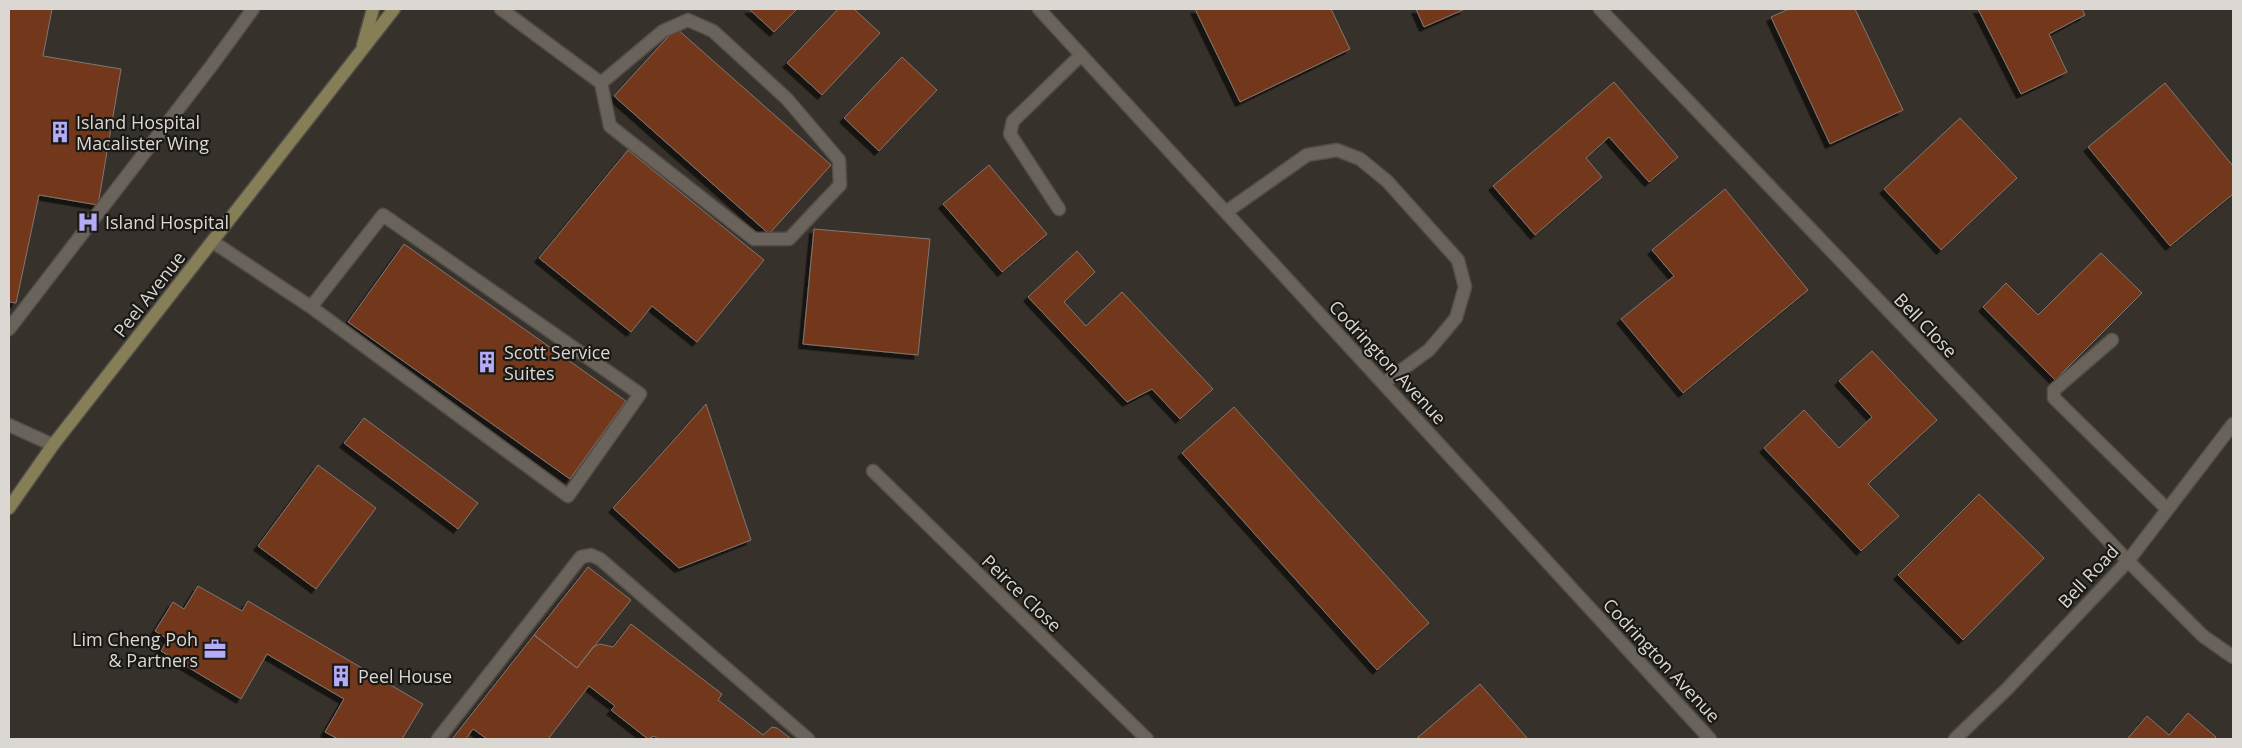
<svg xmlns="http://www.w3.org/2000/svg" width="2242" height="748" font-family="'Open Sans',sans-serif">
	<defs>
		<filter id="shadow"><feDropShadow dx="-4.5" dy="4.5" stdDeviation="0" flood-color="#0009"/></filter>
	</defs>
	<rect width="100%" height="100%" fill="#36312a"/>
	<path fill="#73391b" stroke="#807671" filter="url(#shadow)" d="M 9,9 L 52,9 L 43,56 L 121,69 L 98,205 L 39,195 L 16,303 L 9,302 Z
		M 749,9 L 797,9 L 774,32 Z
		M 838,9 L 854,9 L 880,33 L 822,95 L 787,63 Z
		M 1195,9 L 1331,9 L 1350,49 L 1240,102 Z
		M 1416,9 L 1465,9 L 1424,27 Z
		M 1789,9 L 1855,9 L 1903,110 L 1830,144 L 1771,17 Z
		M 1978,9 L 2082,9 L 2085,15 L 2049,34 L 2067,72 L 2021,94 Z
		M 676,28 L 831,165 L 769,234 L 614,96 Z
		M 902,57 L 937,90 L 879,151 L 844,118 Z
		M 1614,82 L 1678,157 L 1649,182 L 1609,137 L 1586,158 L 1602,177 L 1535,235 L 1493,186 Z
		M 2165,83 L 2233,166 L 2233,194 L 2170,246 L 2088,147 Z
		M 1960,118 L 2017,178 L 1941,250 L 1884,189 Z
		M 628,150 L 764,260 L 697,342 L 652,306 L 631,332 L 539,258 Z
		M 989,165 L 1047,234 L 1002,272 L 943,204 Z
		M 1725,189 L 1808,290 L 1683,393 L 1621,319 L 1674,276 L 1652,250 Z
		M 814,229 L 930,239 L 918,355 L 803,344 Z
		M 404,244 L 626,401 L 570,479 L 348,322 Z
		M 1077,251 L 1095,272 L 1064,302 L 1086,326 L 1122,292 L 1213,389 L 1180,419 L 1152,389 L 1127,402 L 1028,297 Z
		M 2101,253 L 2142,293 L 2055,380 L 1983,307 L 2006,283 L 2038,315 Z
		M 1872,351 L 1937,420 L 1868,484 L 1899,516 L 1861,551 L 1764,448 L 1804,410 L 1839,448 L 1872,417 L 1839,381 Z
		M 706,404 L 751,540 L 679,568 L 613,508 Z
		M 1234,407 L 1429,623 L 1377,670 L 1182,453 Z
		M 364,418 L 478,503 L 458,529 L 344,443 Z
		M 318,465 L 376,508 L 316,589 L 258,546 Z
		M 1979,494 L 2044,558 L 1963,640 L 1898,575 Z
		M 588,567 L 631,600 L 577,668 L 534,635 Z
		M 198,586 L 242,611 L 248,601 L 423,704 L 402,739 L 338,739 L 325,732 L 344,699 L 267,654 L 241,699 L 161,651 L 168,639 L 155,631 L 173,602 L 184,609 Z
		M 631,624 L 722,694 L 718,700 L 763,735 L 772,727 L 777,728 L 791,739 L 658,739 L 654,736 L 648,739 L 611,710 L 615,706 L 589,686 L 548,739 L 487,739 L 473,729 L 466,739 L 452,739 L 534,635 L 577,668 L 593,647 L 600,644 L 613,647 Z
		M 1480,684 L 1528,739 L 1416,739 Z
		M 2188,713 L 2216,737 L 2214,739 L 2127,739 L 2147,716 L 2169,735 Z"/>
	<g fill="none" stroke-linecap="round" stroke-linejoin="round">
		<g stroke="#524e48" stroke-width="15">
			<path id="service" d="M 501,9 L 601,83 L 610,126 L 754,239 L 789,239 L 840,185 L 839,160 L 787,99 L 713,31 L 688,20 L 663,31 L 601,83
				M 1059,209 L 1010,134 L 1013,121 L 1081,55
				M 1226,212 L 1307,155 L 1337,150 L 1360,159 L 1387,181 L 1458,260 L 1465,287 L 1456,318 L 1429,350 L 1384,383
				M 213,242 L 311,307 L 568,496 L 640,394 L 383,215 L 311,307
				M 9,329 L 212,65 L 253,9
				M 2112,340 L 2054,390 L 2054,398 L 2167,509
				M 9,425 L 53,445
				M 438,739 L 581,557 L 591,555 L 600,559 L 808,739"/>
		</g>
		<g stroke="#524e48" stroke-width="15">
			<path id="minor" d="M 1600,9 L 2128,561 L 2203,636 L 2233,657
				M 873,471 L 1147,739
				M 1955,739 L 2007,689 L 2128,561 L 2233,424"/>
		</g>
		<g stroke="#524e48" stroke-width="15">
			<path id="tertiary" d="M 1039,9 L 1710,739"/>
		</g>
		<g stroke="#524e48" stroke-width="15">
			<path id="secondary" d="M 363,45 L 373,9
				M 9,508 L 53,445 L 394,9"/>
		</g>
		<use href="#service" stroke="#69635b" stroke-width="12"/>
		<use href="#minor" stroke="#69635b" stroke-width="12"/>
		<use href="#tertiary" stroke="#69635b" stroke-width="12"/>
		<use href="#secondary" stroke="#857e56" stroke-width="12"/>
	</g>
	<defs>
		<g id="building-bare" transform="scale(1.725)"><path d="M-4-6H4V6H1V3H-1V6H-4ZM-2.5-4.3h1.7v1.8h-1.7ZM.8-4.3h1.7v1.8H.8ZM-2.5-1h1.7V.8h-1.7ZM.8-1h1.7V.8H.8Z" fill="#b4acf9" stroke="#1b1916" stroke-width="2.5" paint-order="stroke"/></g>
		<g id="hospital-bare" transform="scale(1.725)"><path d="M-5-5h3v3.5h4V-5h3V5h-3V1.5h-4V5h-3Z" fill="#b4acf9" stroke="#1b1916" stroke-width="2.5" paint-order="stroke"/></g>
		<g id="office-bare" transform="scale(1.725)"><path d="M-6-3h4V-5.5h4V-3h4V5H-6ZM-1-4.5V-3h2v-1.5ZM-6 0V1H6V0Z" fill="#b4acf9" stroke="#1b1916" stroke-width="2.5" paint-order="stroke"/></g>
	</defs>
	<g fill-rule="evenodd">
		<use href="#building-bare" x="60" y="132"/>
		<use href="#hospital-bare" x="88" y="222"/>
		<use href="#building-bare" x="487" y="362"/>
		<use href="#office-bare" x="215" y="649"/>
		<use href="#building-bare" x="341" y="676"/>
	</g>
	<g text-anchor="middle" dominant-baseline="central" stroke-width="4.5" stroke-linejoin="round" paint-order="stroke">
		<g font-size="18" fill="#dbd8d3" stroke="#1b1916" text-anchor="start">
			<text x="76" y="122">Island Hospital<tspan x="76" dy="21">Macalister Wing</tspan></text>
			<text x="105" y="222">Island Hospital</text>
			<text x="504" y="352">Scott Service<tspan x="504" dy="21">Suites</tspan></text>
			<text x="198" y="639" text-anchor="end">Lim Cheng Poh<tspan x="198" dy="21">&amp; Partners</tspan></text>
			<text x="358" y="676">Peel House</text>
		</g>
		<g font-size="18" fill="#dbd8d3" stroke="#1b1916">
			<text transform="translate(149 294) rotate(-52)">Peel Avenue</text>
			<text transform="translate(1926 325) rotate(46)">Bell Close</text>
			<text transform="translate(1388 362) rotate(47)">Codrington Avenue</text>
			<text transform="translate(2088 576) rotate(-47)">Bell Road</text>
			<text transform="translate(1022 593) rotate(44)">Peirce Close</text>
			<text transform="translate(1662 660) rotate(47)">Codrington Avenue</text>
		</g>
	</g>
	<rect width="2242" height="748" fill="none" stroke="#dbd8d3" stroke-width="20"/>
</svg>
